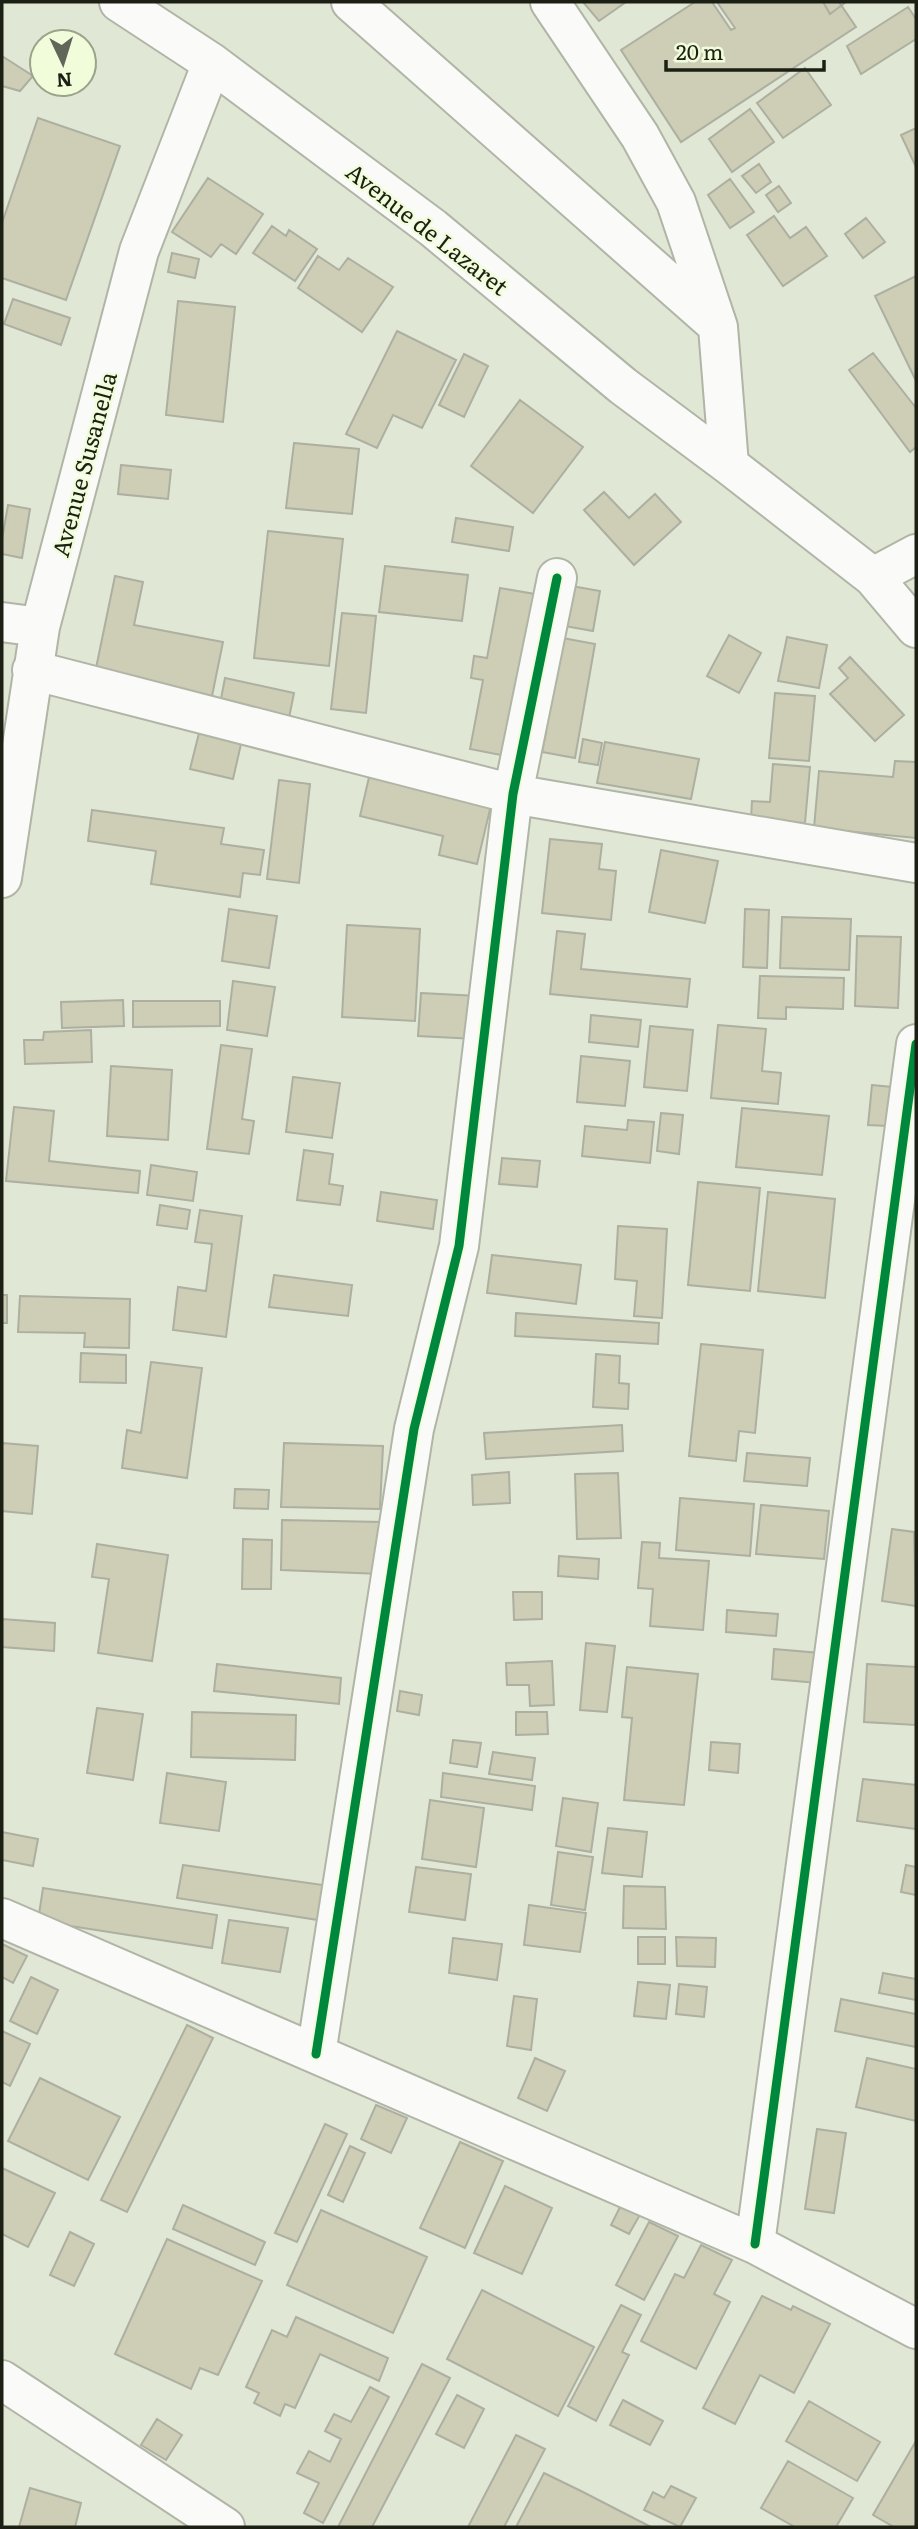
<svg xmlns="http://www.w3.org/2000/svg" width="918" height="2529" font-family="Literata,serif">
	<rect width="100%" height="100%" fill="#e0e7d5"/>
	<path fill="#cdceb5" stroke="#adafa1" stroke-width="2" d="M 583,2 L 626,2 L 599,21 Z
		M 695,2 L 712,2 L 731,30 L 735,28 L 717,2 L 839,2 L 856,27 L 681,142 L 621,50 Z
		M 823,2 L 846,2 L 830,14 Z
		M 908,7 L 916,19 L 916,39 L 861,74 L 847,46 Z
		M 2,56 L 33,76 L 20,91 L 2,86 Z
		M 805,68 L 831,105 L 783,138 L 757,103 Z
		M 750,109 L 774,142 L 732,172 L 709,139 Z
		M 38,118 L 120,146 L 66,300 L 2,278 L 2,223 Z
		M 916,128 L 916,167 L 901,135 Z
		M 759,164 L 771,182 L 756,193 L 742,176 Z
		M 208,178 L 263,214 L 236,254 L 221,244 L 211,257 L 172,232 Z
		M 730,179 L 754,212 L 730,228 L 708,195 Z
		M 779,186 L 791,203 L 778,212 L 766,195 Z
		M 774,216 L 790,238 L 806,227 L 827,256 L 783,286 L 747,235 Z
		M 866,218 L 885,242 L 863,258 L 845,234 Z
		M 272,226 L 286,236 L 289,230 L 317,249 L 295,281 L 253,253 Z
		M 172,253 L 199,259 L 195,278 L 168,272 Z
		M 318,256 L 339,270 L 348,258 L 393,287 L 362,332 L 298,288 Z
		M 916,276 L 916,381 L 875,296 Z
		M 13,299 L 70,318 L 61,345 L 4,324 Z
		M 178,301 L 235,307 L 223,422 L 166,415 Z
		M 397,331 L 456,360 L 422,428 L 393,415 L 377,448 L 346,434 Z
		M 873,353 L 916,408 L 916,447 L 910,452 L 849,370 Z
		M 464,354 L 488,366 L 464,417 L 439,405 Z
		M 520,400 L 583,447 L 533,513 L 471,466 Z
		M 294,443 L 359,449 L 352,514 L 286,508 Z
		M 121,465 L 171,470 L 168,499 L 118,494 Z
		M 604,492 L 629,518 L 655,494 L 681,522 L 634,565 L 584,510 Z
		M 8,505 L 30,509 L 22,558 L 2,554 L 2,539 Z
		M 456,518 L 513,527 L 509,551 L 452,542 Z
		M 268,531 L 343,539 L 329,666 L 254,658 Z
		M 385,566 L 468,575 L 462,621 L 379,612 Z
		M 115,576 L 143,582 L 134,625 L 223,642 L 212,696 L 95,673 Z
		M 566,585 L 600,591 L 593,631 L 559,625 Z
		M 500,588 L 541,595 L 511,757 L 470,749 L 483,680 L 471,678 L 474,656 L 487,658 Z
		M 342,613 L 376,616 L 366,713 L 331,709 Z
		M 729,635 L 761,653 L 739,693 L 707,676 Z
		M 552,636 L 595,644 L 575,758 L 542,752 L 546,733 L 535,731 Z
		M 787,637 L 827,645 L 819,688 L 778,681 Z
		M 850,657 L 904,715 L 875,741 L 830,694 L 848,678 L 839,668 Z
		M 225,678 L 294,693 L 289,718 L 220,704 Z
		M 775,693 L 815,696 L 809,761 L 769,758 Z
		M 199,733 L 241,744 L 233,779 L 190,769 Z
		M 583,739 L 602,743 L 598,765 L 579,762 Z
		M 605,742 L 699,759 L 691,799 L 597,783 Z
		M 895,761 L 916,762 L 916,838 L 814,828 L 819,771 L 893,777 Z
		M 773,764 L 810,767 L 805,823 L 751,819 L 752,801 L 770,802 Z
		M 370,773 L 492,801 L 477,864 L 439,855 L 443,836 L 360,816 Z
		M 279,780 L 310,784 L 299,883 L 267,879 Z
		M 92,810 L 224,828 L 221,844 L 264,850 L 260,875 L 243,873 L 240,897 L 151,884 L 156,851 L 88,841 Z
		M 550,839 L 602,844 L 599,869 L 616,871 L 611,920 L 542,913 Z
		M 661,850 L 718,861 L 705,923 L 649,912 Z
		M 229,909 L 277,916 L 269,968 L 222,961 Z
		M 745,909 L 769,910 L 767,968 L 743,967 Z
		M 782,917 L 851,919 L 849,970 L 780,968 Z
		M 347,925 L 420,929 L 415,1021 L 342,1017 Z
		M 557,931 L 585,934 L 581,969 L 690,979 L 687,1007 L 550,994 Z
		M 857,936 L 901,937 L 898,1008 L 855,1006 Z
		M 760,976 L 844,978 L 843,1009 L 786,1007 L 786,1019 L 758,1018 Z
		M 233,981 L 275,987 L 267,1036 L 227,1030 Z
		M 421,993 L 478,996 L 476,1039 L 418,1036 Z
		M 123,1000 L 124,1026 L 62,1028 L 61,1002 Z
		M 133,1001 L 220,1001 L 220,1026 L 133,1027 Z
		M 591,1015 L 641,1020 L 638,1047 L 589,1042 Z
		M 718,1025 L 766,1029 L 762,1071 L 781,1073 L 778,1104 L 711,1098 Z
		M 650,1026 L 693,1030 L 687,1091 L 644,1087 Z
		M 91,1030 L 92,1062 L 25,1064 L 24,1040 L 43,1040 L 44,1032 Z
		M 221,1045 L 252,1049 L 242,1119 L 254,1121 L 249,1154 L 207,1149 Z
		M 581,1056 L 630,1061 L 625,1106 L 577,1102 Z
		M 111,1066 L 172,1070 L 168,1140 L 107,1136 Z
		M 293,1077 L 340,1083 L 332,1138 L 286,1132 Z
		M 872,1085 L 892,1087 L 888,1126 L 868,1125 Z
		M 14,1107 L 54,1111 L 49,1161 L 140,1171 L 138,1193 L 6,1181 Z
		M 742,1108 L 829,1116 L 822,1175 L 736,1167 Z
		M 661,1113 L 683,1115 L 679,1154 L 657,1151 Z
		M 628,1120 L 654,1122 L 650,1163 L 582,1156 L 585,1126 L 627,1130 Z
		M 304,1150 L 333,1154 L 329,1184 L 343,1186 L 340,1205 L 297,1200 Z
		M 502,1158 L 540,1161 L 537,1187 L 499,1184 Z
		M 151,1165 L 197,1172 L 193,1201 L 147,1195 Z
		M 698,1182 L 760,1188 L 750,1291 L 688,1285 Z
		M 381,1192 L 437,1200 L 433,1229 L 377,1221 Z
		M 768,1192 L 835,1199 L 825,1298 L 758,1291 Z
		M 160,1205 L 190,1210 L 187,1229 L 157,1225 Z
		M 200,1210 L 242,1216 L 226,1337 L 173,1330 L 178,1287 L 206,1291 L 212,1244 L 195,1242 Z
		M 618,1226 L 667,1229 L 662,1318 L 634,1316 L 637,1281 L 615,1279 Z
		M 492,1255 L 581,1265 L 576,1304 L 487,1293 Z
		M 274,1275 L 352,1285 L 348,1316 L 269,1307 Z
		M 2,1295 L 7,1295 L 7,1323 L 2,1323 Z
		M 20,1296 L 130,1299 L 129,1348 L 84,1347 L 85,1333 L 18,1332 Z
		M 516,1313 L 659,1323 L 658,1344 L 515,1336 Z
		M 701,1344 L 763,1350 L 755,1433 L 739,1431 L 736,1461 L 689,1456 Z
		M 81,1353 L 126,1355 L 126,1383 L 80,1382 Z
		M 596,1354 L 620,1356 L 619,1383 L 629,1384 L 628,1409 L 593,1407 Z
		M 151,1362 L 202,1368 L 187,1478 L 122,1468 L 127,1430 L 141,1433 Z
		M 622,1425 L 623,1451 L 486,1459 L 484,1433 Z
		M 2,1443 L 38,1446 L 32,1514 L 2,1511 Z
		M 284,1443 L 383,1446 L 380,1509 L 281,1507 Z
		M 747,1453 L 810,1458 L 807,1486 L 744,1481 Z
		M 509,1472 L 510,1503 L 473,1505 L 472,1475 Z
		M 618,1473 L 621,1538 L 577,1539 L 575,1474 Z
		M 235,1489 L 269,1490 L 268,1509 L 234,1508 Z
		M 680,1498 L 754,1504 L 750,1556 L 676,1550 Z
		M 761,1505 L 829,1511 L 824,1559 L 756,1554 Z
		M 282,1520 L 383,1522 L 381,1574 L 281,1570 Z
		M 892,1529 L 914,1532 L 916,1606 L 882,1601 Z
		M 243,1539 L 272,1540 L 271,1589 L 242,1589 Z
		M 642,1542 L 660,1543 L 659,1558 L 709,1561 L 703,1630 L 650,1626 L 653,1589 L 638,1588 Z
		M 97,1544 L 168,1555 L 152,1661 L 98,1653 L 109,1579 L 92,1577 Z
		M 559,1556 L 599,1559 L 598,1579 L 558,1576 Z
		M 513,1592 L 542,1592 L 542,1619 L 514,1620 Z
		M 727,1610 L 778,1614 L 776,1636 L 726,1632 Z
		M 2,1619 L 55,1623 L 54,1651 L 2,1647 Z
		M 586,1643 L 615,1646 L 607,1712 L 580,1710 Z
		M 774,1649 L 820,1653 L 818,1683 L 772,1679 Z
		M 552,1661 L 554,1705 L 530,1706 L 529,1685 L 507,1685 L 506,1663 Z
		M 217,1664 L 341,1678 L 339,1704 L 214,1691 Z
		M 867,1664 L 916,1667 L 916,1725 L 864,1722 Z
		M 627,1667 L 698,1674 L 684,1805 L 624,1800 L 632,1718 L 622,1717 Z
		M 400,1691 L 422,1695 L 419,1715 L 397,1711 Z
		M 97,1708 L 143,1714 L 133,1780 L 87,1773 Z
		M 192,1712 L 296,1715 L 295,1760 L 191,1757 Z
		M 516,1712 L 547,1712 L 548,1734 L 516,1735 Z
		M 453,1740 L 481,1743 L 477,1767 L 450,1763 Z
		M 711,1742 L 740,1744 L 738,1773 L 709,1770 Z
		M 493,1752 L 535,1758 L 532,1780 L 489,1774 Z
		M 167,1773 L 226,1782 L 219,1831 L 160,1823 Z
		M 443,1773 L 535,1786 L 532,1810 L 441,1797 Z
		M 863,1779 L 916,1785 L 916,1829 L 857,1821 Z
		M 563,1798 L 598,1803 L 591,1852 L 556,1846 Z
		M 430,1800 L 484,1808 L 476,1867 L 422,1859 Z
		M 608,1828 L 647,1832 L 642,1877 L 602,1873 Z
		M 2,1832 L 38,1839 L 33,1866 L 2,1860 Z
		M 558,1852 L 593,1857 L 585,1910 L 551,1905 Z
		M 183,1865 L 323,1885 L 318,1920 L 177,1898 Z
		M 906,1865 L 916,1867 L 916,1895 L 901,1892 Z
		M 416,1867 L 471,1874 L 465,1920 L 409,1912 Z
		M 624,1886 L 665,1887 L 666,1929 L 623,1928 Z
		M 43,1888 L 217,1915 L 212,1948 L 38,1921 Z
		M 529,1905 L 586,1913 L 580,1952 L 524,1945 Z
		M 229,1920 L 288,1928 L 280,1972 L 222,1963 Z
		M 638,1937 L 665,1937 L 665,1964 L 638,1964 Z
		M 676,1937 L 716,1938 L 715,1967 L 677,1966 Z
		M 453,1938 L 502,1944 L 497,1980 L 449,1973 Z
		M 2,1944 L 27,1956 L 13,1983 L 2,1977 Z
		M 883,1973 L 916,1979 L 916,2000 L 879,1993 Z
		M 31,1977 L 58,1990 L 37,2034 L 10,2021 Z
		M 638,1982 L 670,1985 L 666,2019 L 634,2016 Z
		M 679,1984 L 707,1987 L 704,2017 L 676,2014 Z
		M 514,1996 L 537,1999 L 531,2050 L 507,2046 Z
		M 841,1999 L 916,2014 L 916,2047 L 835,2031 Z
		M 187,2025 L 213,2038 L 127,2212 L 101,2200 Z
		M 2,2031 L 30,2044 L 10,2086 L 2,2082 Z
		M 535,2058 L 565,2071 L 547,2111 L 518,2098 Z
		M 867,2058 L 916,2069 L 916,2121 L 856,2107 Z
		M 40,2078 L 120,2117 L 88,2180 L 8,2141 Z
		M 376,2105 L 407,2118 L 391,2153 L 361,2139 Z
		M 325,2124 L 347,2134 L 297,2242 L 275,2233 Z
		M 817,2129 L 846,2133 L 834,2213 L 805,2209 Z
		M 460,2142 L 503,2161 L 465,2248 L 420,2228 Z
		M 350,2146 L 365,2153 L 343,2202 L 328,2195 Z
		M 2,2168 L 55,2193 L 28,2247 L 2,2234 Z
		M 505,2186 L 552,2208 L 522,2274 L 474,2253 Z
		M 622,2203 L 641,2213 L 629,2234 L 611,2225 Z
		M 183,2205 L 265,2242 L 255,2265 L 173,2229 Z
		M 321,2210 L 427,2257 L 393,2333 L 287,2285 Z
		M 649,2222 L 678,2236 L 644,2300 L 616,2285 Z
		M 70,2232 L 94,2244 L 74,2286 L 50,2275 Z
		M 167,2239 L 262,2281 L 218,2375 L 200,2368 L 191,2389 L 115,2354 Z
		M 701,2245 L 732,2260 L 714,2294 L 730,2302 L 696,2369 L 641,2341 L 675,2274 L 684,2278 Z
		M 482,2290 L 594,2347 L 558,2416 L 447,2359 Z
		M 762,2296 L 791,2310 L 793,2306 L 830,2324 L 794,2393 L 760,2375 L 735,2424 L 703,2408 Z
		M 621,2305 L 641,2315 L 622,2352 L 629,2355 L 596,2421 L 568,2406 Z
		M 296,2317 L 388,2358 L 379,2381 L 320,2354 L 295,2408 L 285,2404 L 280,2416 L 254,2403 L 259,2393 L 246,2387 L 272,2330 L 287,2337 Z
		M 422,2364 L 450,2378 L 372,2527 L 338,2527 Z
		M 370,2387 L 389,2397 L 323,2523 L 304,2513 L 319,2483 L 297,2473 L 309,2451 L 330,2462 L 341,2439 L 325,2431 L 334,2414 L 351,2422 Z
		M 457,2395 L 484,2409 L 464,2448 L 436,2434 Z
		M 623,2400 L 663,2421 L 650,2445 L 610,2425 Z
		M 809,2401 L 880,2442 L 857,2481 L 786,2441 Z
		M 157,2419 L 182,2435 L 166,2460 L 141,2445 Z
		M 516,2435 L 545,2449 L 504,2527 L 468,2527 Z
		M 916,2441 L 916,2523 L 914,2527 L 894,2527 L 873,2515 Z
		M 788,2461 L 853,2498 L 836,2527 L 795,2527 L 761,2508 Z
		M 544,2473 L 581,2491 L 651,2527 L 516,2527 Z
		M 671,2486 L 696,2498 L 680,2527 L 644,2510 L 653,2492 L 664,2498 Z
		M 30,2488 L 81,2503 L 75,2527 L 19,2527 Z"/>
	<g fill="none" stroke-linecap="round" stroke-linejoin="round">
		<g stroke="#b0b5a6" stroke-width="42">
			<path id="minor" d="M 119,2 L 212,63 L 433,228 L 623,386 L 729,465 L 873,577 L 916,628
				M 351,2 L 717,325
				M 550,2 L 640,136 L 676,202 L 718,327 L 729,465
				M 873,577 L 916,554
				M 2,622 L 40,627
				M 32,670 L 513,794 L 916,863
				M 2,878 L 40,627 L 139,251 L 212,63
				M 2,1918 L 755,2244 L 916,2329
				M 316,2054 L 414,1429 L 459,1246 L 513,794 L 557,578
				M 755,2244 L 916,1044
				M 2,2380 L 225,2527"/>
		</g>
		<use href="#minor" stroke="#fafbf9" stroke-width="38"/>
		<g stroke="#f0fcda" stroke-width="13">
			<path id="cycleway" d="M 316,2054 L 414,1429 L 459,1246 L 513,794 L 557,578
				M 755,2244 L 916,1044"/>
		</g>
		<use href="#cycleway" stroke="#00873e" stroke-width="9"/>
	</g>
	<g text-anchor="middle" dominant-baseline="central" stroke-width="5" stroke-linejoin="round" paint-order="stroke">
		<g font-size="23" fill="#1c2014" stroke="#f0fcda">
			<text transform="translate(428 228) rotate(38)">Avenue de Lazaret</text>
			<text transform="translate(83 464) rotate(-75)">Avenue Susanella</text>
		</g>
	</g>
	<rect width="918" height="2529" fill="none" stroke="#1c2014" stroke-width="7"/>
	<g transform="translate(63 63) rotate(176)"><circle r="33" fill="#f0fcda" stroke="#9ba48b" stroke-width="2"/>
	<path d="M0-5L12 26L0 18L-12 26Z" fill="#616658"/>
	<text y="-10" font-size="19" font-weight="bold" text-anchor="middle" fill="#1c2014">N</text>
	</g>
	<path d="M666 60v10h158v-10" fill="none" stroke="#1c2014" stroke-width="3.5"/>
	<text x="676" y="60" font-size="21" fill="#1c2014" stroke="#f0fcda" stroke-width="5" paint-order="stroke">20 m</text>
</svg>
